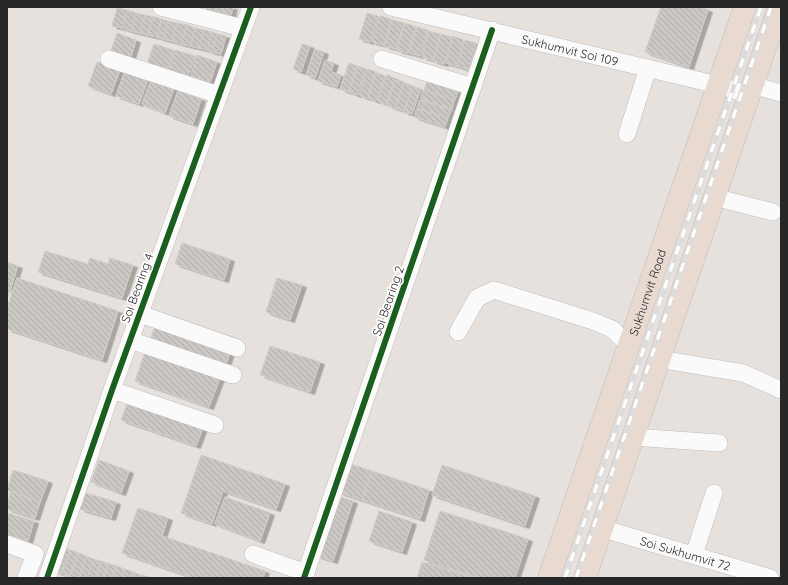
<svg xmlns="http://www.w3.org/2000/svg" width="788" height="585" font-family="Quicksand,sans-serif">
	<defs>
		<pattern id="building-back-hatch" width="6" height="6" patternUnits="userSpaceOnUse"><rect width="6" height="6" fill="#cbc7c3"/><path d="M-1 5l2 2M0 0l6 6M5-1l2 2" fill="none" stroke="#aeaba8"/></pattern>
		<filter id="shadow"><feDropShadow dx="4.5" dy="2.5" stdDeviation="0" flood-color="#0004"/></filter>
	</defs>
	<rect width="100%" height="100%" fill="#e6e1dc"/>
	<path fill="url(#building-back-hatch)" stroke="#d0cdc8" filter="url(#shadow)" d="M 207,7 L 216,7 L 215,12 L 206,10 Z
		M 216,7 L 224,7 L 223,14 L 215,12 Z
		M 224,7 L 233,7 L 231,15 L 223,14 Z
		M 661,7 L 700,7 L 708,10 L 689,67 L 645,52 Z
		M 117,8 L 127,10 L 122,28 L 112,26 Z
		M 127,10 L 136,13 L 131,31 L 122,28 Z
		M 136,13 L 145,15 L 140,33 L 131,31 Z
		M 367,13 L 378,16 L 370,42 L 359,39 Z
		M 145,15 L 153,17 L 148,35 L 140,33 Z
		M 152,16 L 161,19 L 157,37 L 148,35 Z
		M 380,16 L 391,19 L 384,45 L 372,42 Z
		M 161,19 L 168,21 L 163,39 L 157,37 Z
		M 392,20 L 404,23 L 396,49 L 385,46 Z
		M 168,21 L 177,23 L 172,41 L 163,39 Z
		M 177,23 L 187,25 L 181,44 L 172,41 Z
		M 405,23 L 416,27 L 408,53 L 397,50 Z
		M 187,25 L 195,28 L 190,46 L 181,44 Z
		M 417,27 L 428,30 L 420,56 L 409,53 Z
		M 195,28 L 204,30 L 199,48 L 190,46 Z
		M 204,30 L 212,32 L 207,50 L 199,48 Z
		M 429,31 L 440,34 L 433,60 L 422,57 Z
		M 212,32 L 217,34 L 212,52 L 207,50 Z
		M 117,33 L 136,40 L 130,60 L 110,54 Z
		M 217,34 L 226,36 L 221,54 L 212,52 Z
		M 441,34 L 452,37 L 444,64 L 433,61 Z
		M 453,36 L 464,40 L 457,66 L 446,63 Z
		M 465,40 L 476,43 L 469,70 L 457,66 Z
		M 154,44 L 173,50 L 167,70 L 147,64 Z
		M 302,44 L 310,46 L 301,72 L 293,69 Z
		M 315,49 L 324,52 L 315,78 L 306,75 Z
		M 175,50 L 195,56 L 188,76 L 169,70 Z
		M 197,55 L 217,62 L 210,82 L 191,76 Z
		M 325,60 L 334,63 L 331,72 L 341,75 L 337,87 L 318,81 Z
		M 97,62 L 120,70 L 111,94 L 88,86 Z
		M 349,63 L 357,66 L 348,92 L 340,89 Z
		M 358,66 L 366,69 L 357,95 L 349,92 Z
		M 368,69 L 376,72 L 367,98 L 359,95 Z
		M 125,71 L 148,79 L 139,104 L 116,96 Z
		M 377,73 L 385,76 L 376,101 L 368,98 Z
		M 387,75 L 395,78 L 386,104 L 378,101 Z
		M 151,80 L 174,88 L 165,113 L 142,104 Z
		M 396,80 L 404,82 L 395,108 L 387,105 Z
		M 427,81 L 458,91 L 455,100 L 424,90 Z
		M 404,83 L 413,86 L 404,111 L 395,108 Z
		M 413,86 L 421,89 L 412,114 L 404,112 Z
		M 423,90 L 454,100 L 452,109 L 421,99 Z
		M 178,91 L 201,99 L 193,124 L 169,116 Z
		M 420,100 L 451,110 L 448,118 L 417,108 Z
		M 417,109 L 448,118 L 445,127 L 414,117 Z
		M 182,243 L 230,259 L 224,280 L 175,264 Z
		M 45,251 L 88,264 L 90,258 L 108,264 L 110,258 L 133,265 L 122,298 L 38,272 Z
		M 7,262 L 18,266 L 7,299 Z
		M 17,278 L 118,311 L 102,360 L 7,329 L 7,308 Z
		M 277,278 L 302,285 L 290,320 L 266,312 Z
		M 160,312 L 235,338 L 225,367 L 150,341 Z
		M 270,346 L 320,362 L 310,392 L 260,375 Z
		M 145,352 L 220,378 L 209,407 L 135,381 Z
		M 132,391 L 207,417 L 196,446 L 121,420 Z
		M 201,455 L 285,484 L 276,509 L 223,491 L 212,524 L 181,513 Z
		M 99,460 L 129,471 L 121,493 L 91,482 Z
		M 347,463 L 372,471 L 362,500 L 338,492 Z
		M 442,465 L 535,496 L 525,526 L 432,495 Z
		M 13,470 L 48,481 L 40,502 L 7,490 Z
		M 372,471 L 429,490 L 420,519 L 362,500 Z
		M 10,492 L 40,502 L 35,518 L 7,509 Z
		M 86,493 L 116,502 L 111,518 L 80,509 Z
		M 337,496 L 353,501 L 333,561 L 317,556 Z
		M 225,497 L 270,513 L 260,541 L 215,524 Z
		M 138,508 L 168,518 L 162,536 L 265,571 L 263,578 L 194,578 L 122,553 Z
		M 379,511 L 412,522 L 402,552 L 369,541 Z
		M 440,511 L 528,539 L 515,578 L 479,578 L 424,560 Z
		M 7,513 L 34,521 L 28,541 L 7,535 Z
		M 62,547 L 70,550 L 61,574 L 54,571 Z
		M 71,550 L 78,553 L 69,577 L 62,574 Z
		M 79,553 L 86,556 L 78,578 L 72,578 L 70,577 Z
		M 86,557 L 94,559 L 87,578 L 79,578 Z
		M 94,559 L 101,561 L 95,578 L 87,578 Z
		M 102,561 L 109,564 L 104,578 L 96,578 Z
		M 422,562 L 474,578 L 417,578 Z
		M 108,563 L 116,566 L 111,578 L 103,578 Z
		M 117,566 L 124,569 L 121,578 L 113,578 Z
		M 125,569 L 133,572 L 130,578 L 122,578 Z
		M 133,572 L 141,575 L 140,578 L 131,578 Z
		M 142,575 L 149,577 L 149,578 L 140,578 Z"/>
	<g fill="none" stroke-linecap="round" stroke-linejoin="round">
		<g stroke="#bfbdbe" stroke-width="18">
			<g id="minor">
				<path d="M 161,7 L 243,28"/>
				<path id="s1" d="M 391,7 L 718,85 L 749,95"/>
				<path d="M 109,59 L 219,95"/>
				<path d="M 382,59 L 473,87"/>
				<path d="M 752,85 L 781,93"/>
				<path d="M 627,134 L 648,68"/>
				<path d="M 714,197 L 773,212"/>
				<path d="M 140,314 L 237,348"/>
				<path d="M 458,332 L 477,298 L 494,290 L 593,321 L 612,329 L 629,345"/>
				<path d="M 130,340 L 233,375"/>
				<path d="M 659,359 L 743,373 L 781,390"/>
				<path d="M 112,390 L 215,425"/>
				<path d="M 633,437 L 719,443"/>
				<path id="s2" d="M 601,528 L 770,578"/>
				<path d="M 7,544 L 35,554 L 26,578"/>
				<path d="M 253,554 L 306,573"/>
				<path d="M 694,555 L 714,493"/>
				<path d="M 47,578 L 112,390 L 251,7"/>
				<path d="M 304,578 L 492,30"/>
			</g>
		</g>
		<g stroke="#bfbdbb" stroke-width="23">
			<g id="highway">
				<path id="s3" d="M 549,578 L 745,7"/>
				<path d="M 585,578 L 779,7"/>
			</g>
		</g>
		<use href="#minor" stroke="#fbfafa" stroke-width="17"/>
		<use href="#highway" stroke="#e8dad1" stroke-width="22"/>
		<g stroke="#dcdcdd" stroke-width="4.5">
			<path id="rail" d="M 565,578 L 761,7
				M 576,578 L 771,7"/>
		</g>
		<use href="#rail" stroke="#fff" stroke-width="3" stroke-dasharray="9" stroke-linecap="butt"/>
		<g stroke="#fff" stroke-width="8">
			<path id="cycleway" d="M 47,578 L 112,390 L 251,7
				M 304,578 L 492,30"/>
		</g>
		<use href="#cycleway" stroke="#1b5e20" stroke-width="6"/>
	</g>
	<g text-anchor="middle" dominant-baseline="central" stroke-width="3.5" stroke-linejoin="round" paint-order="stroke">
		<g font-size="12" fill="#272727" stroke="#fff">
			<text stroke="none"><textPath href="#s1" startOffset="184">Sukhumvit Soi 109</textPath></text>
			<text transform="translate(137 288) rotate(-70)">Soi Bearing 4</text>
			<text stroke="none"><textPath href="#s3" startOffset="302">Sukhumvit Road</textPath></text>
			<text transform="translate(388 301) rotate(-71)">Soi Bearing 2</text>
			<text stroke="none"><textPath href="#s2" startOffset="88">Soi Sukhumvit 72</textPath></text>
		</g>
	</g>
	<rect width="788" height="585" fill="none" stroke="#272727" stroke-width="16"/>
</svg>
